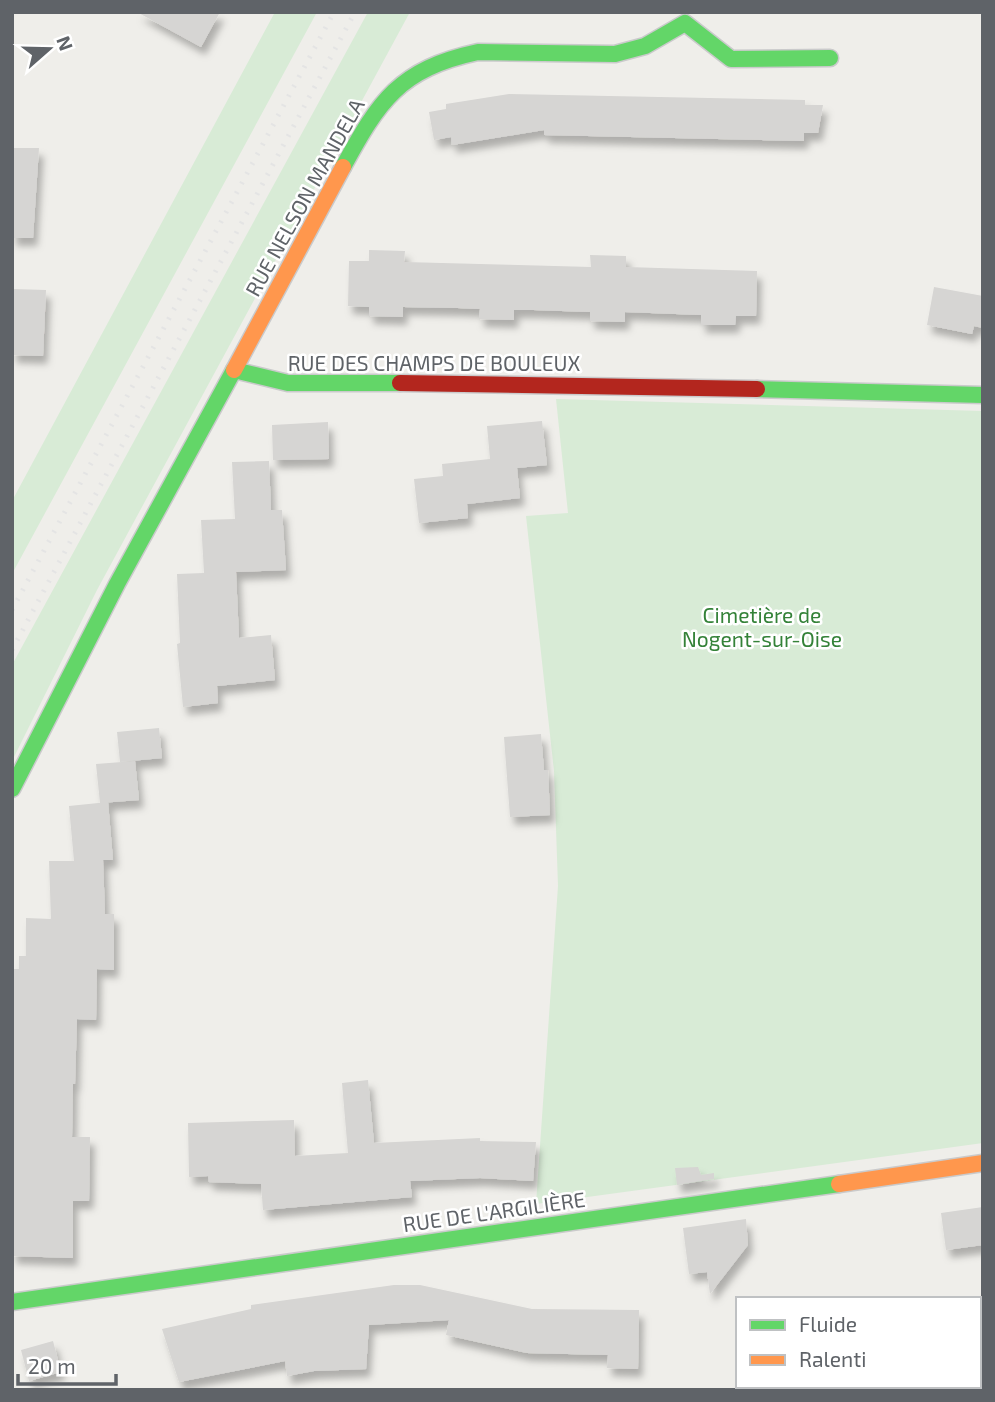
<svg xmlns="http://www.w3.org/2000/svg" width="995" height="1402" font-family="'Exo 2',sans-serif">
	<defs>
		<filter id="shadow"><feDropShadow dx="4.5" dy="8" stdDeviation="3.5" flood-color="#0004"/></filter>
	</defs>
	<rect width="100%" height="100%" fill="#efeeea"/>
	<path fill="#d8ebd6" d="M 275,12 L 317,12 L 12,574 L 12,501 Z
		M 368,12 L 410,12 L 97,590 L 12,761 L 12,665 Z
		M 556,399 L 983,411 L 983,1143 L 536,1204 L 558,886 L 554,771 L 526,516 L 568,513 Z"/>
	<path fill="#d6d5d3" filter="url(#shadow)" d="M 137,12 L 220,12 L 201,47 Z
		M 509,94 L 805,100 L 805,105 L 823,105 L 818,133 L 804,133 L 804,141 L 544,135 L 544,130 L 452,145 L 451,137 L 434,140 L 429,112 L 446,109 L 446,104 Z
		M 12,148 L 39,148 L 33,238 L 12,238 Z
		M 369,250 L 405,251 L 404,262 L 591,267 L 590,255 L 626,256 L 626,267 L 757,271 L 756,316 L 736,316 L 735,325 L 701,325 L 701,315 L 625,312 L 625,322 L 590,321 L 590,312 L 534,310 L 514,310 L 514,320 L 479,319 L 480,309 L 458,308 L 403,307 L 403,317 L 369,316 L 369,307 L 348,306 L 349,261 L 369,261 Z
		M 934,287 L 983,296 L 983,328 L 974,326 L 972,334 L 927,325 Z
		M 12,289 L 46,290 L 43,356 L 12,355 Z
		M 542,421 L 547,465 L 517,468 L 520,498 L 467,504 L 468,518 L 419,523 L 414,479 L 443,476 L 442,464 L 490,459 L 487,426 Z
		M 328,422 L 329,459 L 273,460 L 272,425 Z
		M 269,461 L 271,510 L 282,510 L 286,570 L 236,572 L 239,638 L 271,635 L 275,680 L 217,686 L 218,703 L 183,707 L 177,644 L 180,643 L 177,574 L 204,573 L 201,520 L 235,519 L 232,462 Z
		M 159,728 L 162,758 L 120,762 L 117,732 Z
		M 541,734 L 544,770 L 548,770 L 550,815 L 510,817 L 504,737 Z
		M 135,761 L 139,800 L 100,803 L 96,764 Z
		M 108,802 L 113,860 L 103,860 L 105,914 L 114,914 L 114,970 L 97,969 L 96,1020 L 77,1019 L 75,1084 L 73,1084 L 72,1137 L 90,1137 L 89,1201 L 73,1201 L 73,1258 L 12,1256 L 13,969 L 19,969 L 19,956 L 26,956 L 26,918 L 51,919 L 49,861 L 74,861 L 69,806 Z
		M 368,1080 L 374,1143 L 480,1138 L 480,1141 L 536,1142 L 533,1181 L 480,1178 L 410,1181 L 412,1197 L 263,1210 L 261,1184 L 209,1182 L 208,1176 L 189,1177 L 188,1123 L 294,1120 L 295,1156 L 348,1153 L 342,1083 Z
		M 698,1167 L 701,1175 L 714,1173 L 714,1179 L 677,1185 L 675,1168 Z
		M 983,1207 L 983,1245 L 946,1250 L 941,1213 Z
		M 746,1219 L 748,1245 L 710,1294 L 707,1272 L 689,1274 L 683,1228 Z
		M 394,1285 L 420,1285 L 532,1309 L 639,1310 L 638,1369 L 607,1368 L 608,1355 L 527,1353 L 446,1335 L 449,1320 L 369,1325 L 366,1369 L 314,1371 L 287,1376 L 285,1361 L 179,1382 L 162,1329 L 251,1309 L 251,1305 Z
		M 53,1341 L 61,1372 L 29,1381 L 21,1350 Z"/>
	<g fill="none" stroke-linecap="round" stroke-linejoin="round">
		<g stroke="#cacacb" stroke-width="19">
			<path id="fast" d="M 343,167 C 379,101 399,69 478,52 L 615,54 L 645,46 L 685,23 L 731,59 L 830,58
				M 757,389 L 983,395
				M 12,789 L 117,584 L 234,370 L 288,383 L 400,383
				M 12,1302 L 839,1184"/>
		</g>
		<g stroke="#cacacb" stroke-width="19">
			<path id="slow" d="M 234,370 L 343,167
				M 839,1184 L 983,1163"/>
		</g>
		<g stroke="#cacacb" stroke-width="19">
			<path id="jam" d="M 400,383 L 757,389"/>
		</g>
		<use href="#fast" stroke="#63d668" stroke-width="16"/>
		<use href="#slow" stroke="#ff974d" stroke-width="16"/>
		<use href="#jam" stroke="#b3261e" stroke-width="16"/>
		<path stroke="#e4e4e4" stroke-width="5" stroke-dasharray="2 9" stroke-linecap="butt" d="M 12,610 L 334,12
			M 12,650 L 355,12"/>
	</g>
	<g text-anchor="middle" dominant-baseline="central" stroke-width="5" stroke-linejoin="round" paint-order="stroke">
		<g font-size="21" fill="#5f6368" stroke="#fff">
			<text transform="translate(304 197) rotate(-61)">RUE NELSON MANDELA</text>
			<text x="434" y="362">RUE DES CHAMPS DE BOULEUX</text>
			<text transform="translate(494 1211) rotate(-8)">RUE DE L'ARGILIÈRE</text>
		</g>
		<g font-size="21" fill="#348238" stroke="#fff">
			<text x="762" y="614">Cimetière de<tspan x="762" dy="24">Nogent-sur-Oise</tspan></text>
		</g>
	</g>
	<rect width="995" height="1402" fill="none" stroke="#5f6368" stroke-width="28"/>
	<rect x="736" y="1297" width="245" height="91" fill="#ffffff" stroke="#bfc1c3" stroke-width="2"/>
	<rect x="750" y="1320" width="35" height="10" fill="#63d668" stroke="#bfc1c3" stroke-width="2"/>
	<text x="799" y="1332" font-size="21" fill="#5f6368">Fluide</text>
	<rect x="750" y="1355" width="35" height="10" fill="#ff974d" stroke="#bfc1c3" stroke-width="2"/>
	<text x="799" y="1367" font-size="21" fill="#5f6368">Ralenti</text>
	<g transform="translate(49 49) rotate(70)" stroke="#ffffff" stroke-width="5" paint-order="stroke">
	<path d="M0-5L12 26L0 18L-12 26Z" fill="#5f6368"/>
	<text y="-10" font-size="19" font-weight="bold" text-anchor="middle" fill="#5f6368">N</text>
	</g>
	<path d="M18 1374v10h98v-10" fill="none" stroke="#5f6368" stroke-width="3.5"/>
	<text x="28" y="1374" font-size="21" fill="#5f6368" stroke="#ffffff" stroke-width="5" paint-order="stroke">20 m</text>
</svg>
